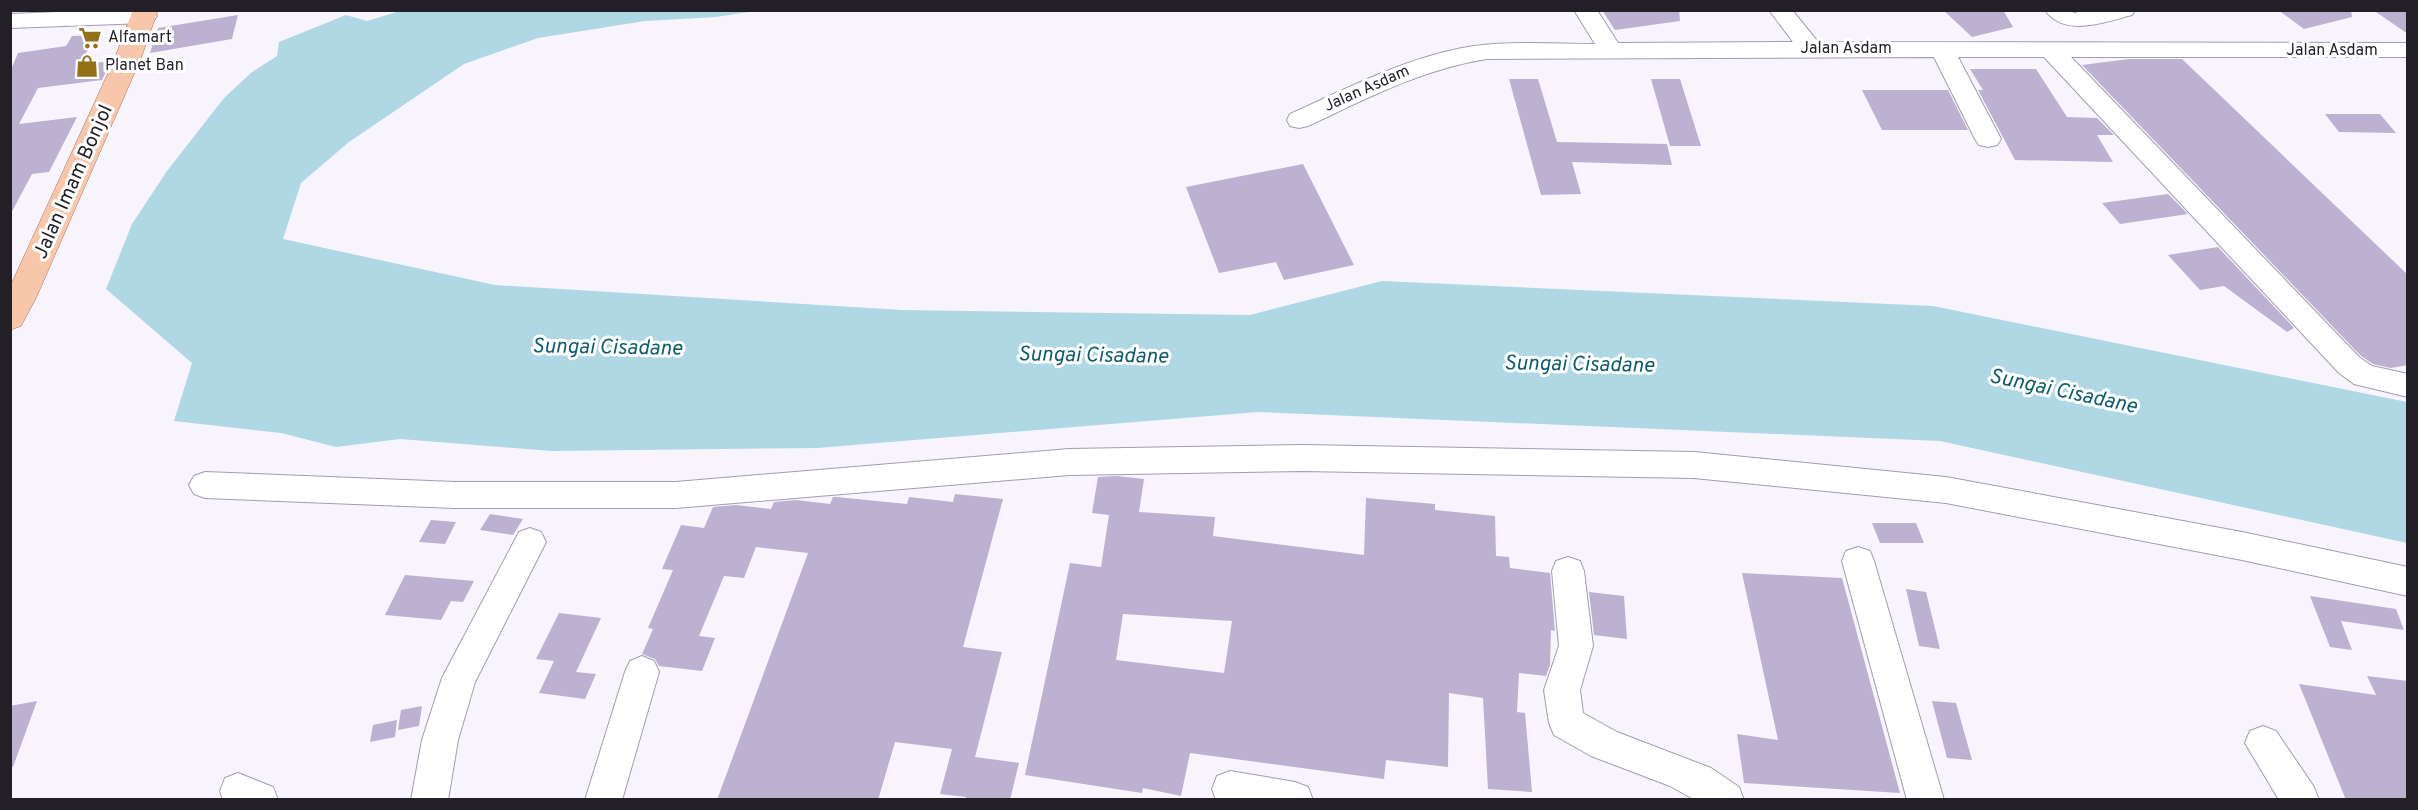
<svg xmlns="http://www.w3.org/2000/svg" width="2418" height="810" font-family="Overpass,sans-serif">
	<rect width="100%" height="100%" fill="#f7f4fd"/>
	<path fill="#b0d7e4" d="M 400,11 L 755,11 L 716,17 L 645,21 L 538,38 L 464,64 L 349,142 L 301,183 L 283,239 L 495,285 L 902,310 L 1250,315 L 1382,281 L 1933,306 L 2407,402 L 2407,543 L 1940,441 L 1258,412 L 817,448 L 552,451 L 400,439 L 336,447 L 281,433 L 174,421 L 192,363 L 106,289 L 132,224 L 167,171 L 224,98 L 252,72 L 277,56 L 279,42 L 346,15 L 367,21 Z"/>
	<path fill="#bcb1d0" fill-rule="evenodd" d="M 1602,10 L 1679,10 L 1680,21 L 1615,30 Z
		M 1943,10 L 2003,10 L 2013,27 L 1972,37 Z
		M 2278,10 L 2351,10 L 2352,17 L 2304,29 Z
		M 2373,10 L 2408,10 L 2408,34 Z
		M 238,15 L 232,39 L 150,53 L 158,28 Z
		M 98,35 L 78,65 L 111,61 L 102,80 L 38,88 L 19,124 L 77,117 L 49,172 L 32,174 L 10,215 L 10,72 L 18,53 L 66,46 L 72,36 Z
		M 2129,59 L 2182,59 L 2408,275 L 2408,365 L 2391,368 L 2373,364 L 2360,355 L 2082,65 Z
		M 1970,69 L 2036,69 L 2067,117 L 2097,118 L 2114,135 L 2097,135 L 2113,162 L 2015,160 L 1978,90 L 1983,90 Z
		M 1509,79 L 1538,79 L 1557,142 L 1667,144 L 1672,165 L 1572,162 L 1581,194 L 1541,195 Z
		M 1651,79 L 1680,79 L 1701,146 L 1670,146 Z
		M 1862,90 L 1948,90 L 1968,130 L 1882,130 Z
		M 2325,114 L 2380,114 L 2396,133 L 2339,132 Z
		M 1303,164 L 1354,265 L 1284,280 L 1276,262 L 1219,273 L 1186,187 Z
		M 2168,194 L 2188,214 L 2120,224 L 2102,203 Z
		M 2218,247 L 2294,328 L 2287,332 L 2224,286 L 2200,290 L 2168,255 Z
		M 1117,476 L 1144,479 L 1139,512 L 1215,517 L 1213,536 L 1364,555 L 1366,498 L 1435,504 L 1435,510 L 1495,516 L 1496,556 L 1509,557 L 1510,568 L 1550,573 L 1555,631 L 1551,630 L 1550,665 L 1546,676 L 1519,673 L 1517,712 L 1525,713 L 1532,792 L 1488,789 L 1483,698 L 1449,693 L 1448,767 L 1386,760 L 1384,779 L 1190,753 L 1181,796 L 1143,788 L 1142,793 L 1025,775 L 1070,563 L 1101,567 L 1109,515 L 1092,513 L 1098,477 ZM 1123,614 L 1232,621 L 1224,673 L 1116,660 Z
		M 955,494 L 1003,499 L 963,647 L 1002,652 L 975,757 L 1019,763 L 1010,800 L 966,800 L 966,797 L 940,794 L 952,749 L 895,742 L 878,800 L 717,800 L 808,553 L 756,547 L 744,578 L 724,576 L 699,636 L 715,638 L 702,671 L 659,666 L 655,659 L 642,654 L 653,629 L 648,628 L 673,570 L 662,569 L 681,525 L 704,528 L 713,507 L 736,505 L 771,509 L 774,502 L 796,500 L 830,504 L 833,497 L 836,497 L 907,504 L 909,497 L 953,502 Z
		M 490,514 L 523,519 L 513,535 L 480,530 Z
		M 431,520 L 456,522 L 445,544 L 419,542 Z
		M 1872,523 L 1916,523 L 1924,543 L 1880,543 Z
		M 1742,573 L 1842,578 L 1900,793 L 1744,783 L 1737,734 L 1778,740 Z
		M 405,575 L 474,581 L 463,602 L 451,601 L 441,620 L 385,615 Z
		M 1906,589 L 1926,592 L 1940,649 L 1919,646 Z
		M 1589,592 L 1624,596 L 1627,639 L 1594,635 Z
		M 2310,596 L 2396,609 L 2404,630 L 2341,621 L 2352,650 L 2330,647 Z
		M 559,613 L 601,618 L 576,672 L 596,674 L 585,699 L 539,693 L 554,661 L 536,659 Z
		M 2367,676 L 2408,681 L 2408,800 L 2346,800 L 2299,684 L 2376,695 Z
		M 37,701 L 13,767 L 10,767 L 10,706 Z
		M 1932,701 L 1956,703 L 1972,760 L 1947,758 Z
		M 422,706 L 419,726 L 398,730 L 401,710 Z
		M 397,720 L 395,737 L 370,742 L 373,725 Z"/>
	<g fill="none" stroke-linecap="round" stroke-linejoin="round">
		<g stroke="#a29cb0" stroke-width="2">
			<path id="minor" d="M 105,10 L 151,10 L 157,16 L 153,21 L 145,23 L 10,28 L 10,14 Z
				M 1574,10 L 1597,10 L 1618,43 L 1793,42 L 1769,10 L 1792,10 L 1818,42 L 2408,43 L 2408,57 L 2071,57 L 2359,357 L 2372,366 L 2408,374 L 2408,397 L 2354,384 L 2339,373 L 2044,57 L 1958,57 L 2001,139 L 1997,145 L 1988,147 L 1979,145 L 1975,139 L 1934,57 L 1487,59 C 1422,69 1366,99 1308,126 L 1299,128 L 1290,126 L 1287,120 L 1290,114 C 1346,89 1401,60 1462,48 C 1505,40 1551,44 1595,44 Z
				M 2045,10 L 2071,10 L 2074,13 L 2087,10 L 2135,10 L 2132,15 C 2105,22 2064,38 2045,10 Z
				M 1303,445 L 1694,452 L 1946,477 L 2242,532 L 2408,567 L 2408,596 L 2242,560 L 1946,503 L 1694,478 L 1303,471 L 1069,475 L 676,508 L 455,508 L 205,498 L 194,494 L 189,485 L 194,476 L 205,472 L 455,482 L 676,482 L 1069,449 Z
				M 530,528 L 541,532 L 546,542 L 475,682 L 458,740 L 448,800 L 411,800 L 422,740 L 442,678 L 519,532 Z
				M 1858,547 L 1870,551 L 1874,561 L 1944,800 L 1907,800 L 1842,561 L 1846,551 Z
				M 1568,557 L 1580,561 L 1584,571 L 1593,646 L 1580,690 L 1583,713 L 1617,732 L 1711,768 L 1739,787 L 1744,800 L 1695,800 L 1670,786 L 1591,756 L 1554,735 L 1549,723 L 1544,690 L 1559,646 L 1552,571 L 1556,561 Z
				M 642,656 L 654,661 L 659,672 L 622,800 L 585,800 L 625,672 L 630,661 Z
				M 2263,726 L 2276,731 L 2314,787 L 2319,800 L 2279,800 L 2245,743 L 2250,731 Z
				M 1230,771 L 1295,782 L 1308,787 L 1313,800 L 1216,800 L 1212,789 L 1217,776 Z
				M 238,773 L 273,787 L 278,800 L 223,800 L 220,791 L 225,778 Z"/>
		</g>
		<g stroke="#aa7358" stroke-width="1">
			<path id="major" d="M 133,10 L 158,10 L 141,58 L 36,298 L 21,326 L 10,330 L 10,287 L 115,58 Z"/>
		</g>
		<use href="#minor" fill="#fff" fill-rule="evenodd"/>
		<use href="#major" fill="#f8c6aa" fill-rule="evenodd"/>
	</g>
	<defs>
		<g id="supermarket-bare" transform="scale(1.8)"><path d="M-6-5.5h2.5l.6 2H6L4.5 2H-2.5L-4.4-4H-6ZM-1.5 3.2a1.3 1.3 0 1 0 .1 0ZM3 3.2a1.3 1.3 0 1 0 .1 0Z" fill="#937118" stroke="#fff" stroke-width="2.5" paint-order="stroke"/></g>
		<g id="shop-bare" transform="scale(1.8)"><path d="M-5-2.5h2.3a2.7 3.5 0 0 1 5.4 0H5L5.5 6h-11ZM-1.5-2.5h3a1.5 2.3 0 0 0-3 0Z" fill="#937118" stroke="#fff" stroke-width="2.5" paint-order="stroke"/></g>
	</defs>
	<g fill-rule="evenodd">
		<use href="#supermarket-bare" x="90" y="38"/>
		<use href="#shop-bare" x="87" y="66"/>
	</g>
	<g text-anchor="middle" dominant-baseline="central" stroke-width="6" stroke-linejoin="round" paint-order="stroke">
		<g font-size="16" fill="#221f27" stroke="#fff" text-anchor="start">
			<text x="108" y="38">Alfamart</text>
			<text x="105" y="66">Planet Ban</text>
		</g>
		<g font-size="16" fill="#221f27" stroke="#fff">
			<text x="1846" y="49">Jalan Asdam</text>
			<text x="2332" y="51">Jalan Asdam</text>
			<text transform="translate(1367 89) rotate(-24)">Jalan Asdam</text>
		</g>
		<g font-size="20" fill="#221f27" stroke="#fff">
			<text transform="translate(74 182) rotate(-66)">Jalan Imam Bonjol</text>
		</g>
		<g font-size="21" font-style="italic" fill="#0e5c6e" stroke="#fff">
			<text transform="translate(607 348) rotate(1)">Sungai Cisadane</text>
			<text transform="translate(1093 356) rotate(1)">Sungai Cisadane</text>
			<text transform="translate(1579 365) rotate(1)">Sungai Cisadane</text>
			<text transform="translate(2063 392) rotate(12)">Sungai Cisadane</text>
		</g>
	</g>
	<rect width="2418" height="810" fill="none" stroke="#221f27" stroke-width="24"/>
</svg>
